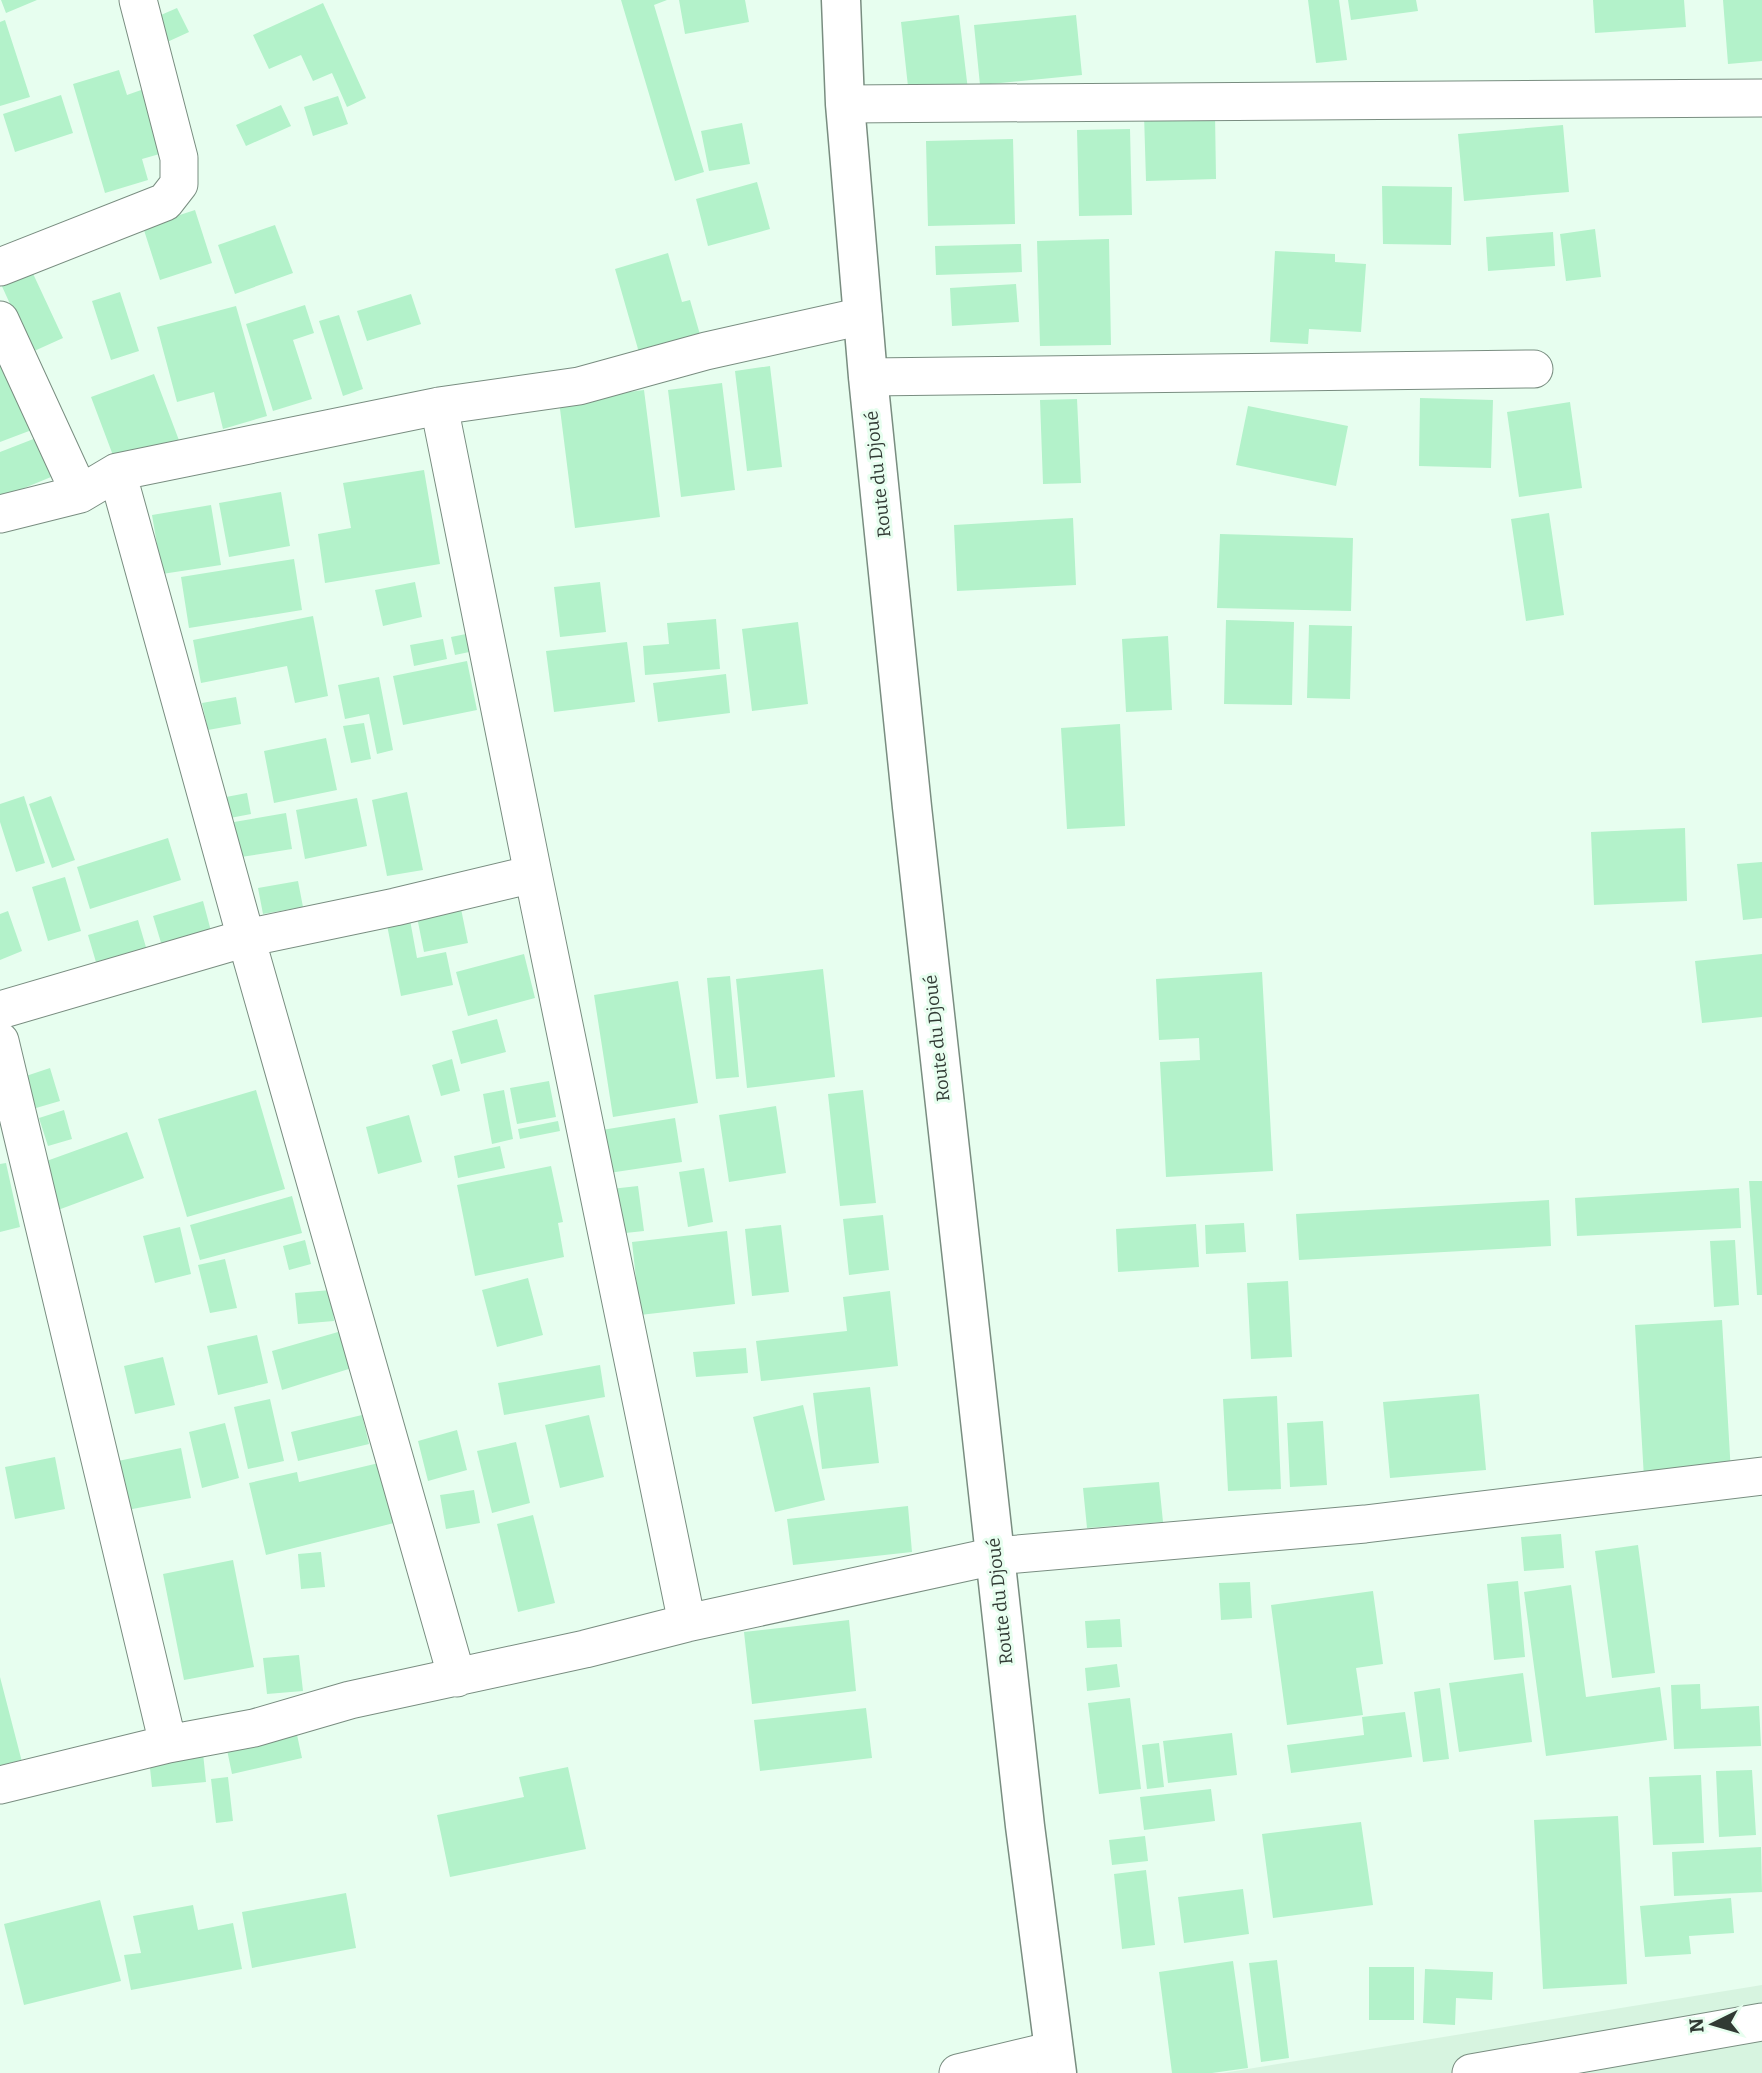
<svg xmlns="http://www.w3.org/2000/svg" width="1762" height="2073" font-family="Bitter,serif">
	<rect width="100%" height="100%" fill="#e7feef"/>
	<path fill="#d7f4e0" d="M 1762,1985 L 1762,2073 L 1223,2073 Z"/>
	<path fill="#b3f2ca" d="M 1,0 L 37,0 L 6,13 Z
		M 621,0 L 667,0 L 654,5 L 704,172 L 675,181 Z
		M 679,0 L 745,0 L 749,22 L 685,34 Z
		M 1308,0 L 1339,0 L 1347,60 L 1316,63 Z
		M 1348,0 L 1416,0 L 1418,11 L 1351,20 Z
		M 1593,0 L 1684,0 L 1686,27 L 1595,33 Z
		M 1723,0 L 1762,0 L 1762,61 L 1728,64 Z
		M 323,3 L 366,98 L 347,107 L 332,73 L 313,81 L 301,55 L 269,69 L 253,35 Z
		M 177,8 L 189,32 L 165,43 L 154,18 Z
		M 959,15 L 968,90 L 909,96 L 901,22 Z
		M 1076,15 L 1082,75 L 980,85 L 974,25 Z
		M 5,20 L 30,97 L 0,106 L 0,22 Z
		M 119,70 L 127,95 L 144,89 L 163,153 L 142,159 L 148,180 L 105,193 L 73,84 Z
		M 61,95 L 73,133 L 15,152 L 3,114 Z
		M 338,96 L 348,124 L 313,136 L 304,107 Z
		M 281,105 L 291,126 L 246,146 L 236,125 Z
		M 1215,113 L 1216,179 L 1146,181 L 1144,114 Z
		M 742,123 L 750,164 L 709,171 L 701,131 Z
		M 1563,125 L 1569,192 L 1464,201 L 1458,134 Z
		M 1130,129 L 1132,215 L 1079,216 L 1077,130 Z
		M 1013,139 L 1015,224 L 928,226 L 926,141 Z
		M 757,182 L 770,229 L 708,246 L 696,199 Z
		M 1382,186 L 1452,187 L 1451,245 L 1383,244 Z
		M 195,210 L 212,263 L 160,280 L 143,227 Z
		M 275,225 L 293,273 L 235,294 L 218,245 Z
		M 1595,229 L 1601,277 L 1566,281 L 1560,234 Z
		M 1553,232 L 1555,266 L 1488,271 L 1486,237 Z
		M 1109,239 L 1111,345 L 1040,346 L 1037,241 Z
		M 1021,244 L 1022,272 L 936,275 L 935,246 Z
		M 1275,251 L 1335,254 L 1335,262 L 1366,264 L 1361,332 L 1309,329 L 1308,344 L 1270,342 Z
		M 668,253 L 682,302 L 690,300 L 701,338 L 640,356 L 615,269 Z
		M 29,265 L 63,338 L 32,352 L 0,282 Z
		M 1016,284 L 1019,322 L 952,326 L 950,288 Z
		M 120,292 L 139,351 L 111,360 L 92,301 Z
		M 411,294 L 421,324 L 367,341 L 357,311 Z
		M 305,305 L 314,333 L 293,340 L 312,399 L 273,411 L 246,324 Z
		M 236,306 L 267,416 L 223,429 L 214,392 L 177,402 L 157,327 Z
		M 339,315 L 363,389 L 343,396 L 319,321 Z
		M 0,364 L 37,428 L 0,442 Z
		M 770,366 L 782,467 L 747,471 L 735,371 Z
		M 154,374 L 180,443 L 117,466 L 91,397 Z
		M 722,383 L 735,490 L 681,497 L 668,390 Z
		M 644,390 L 660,517 L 575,528 L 559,401 Z
		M 1420,398 L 1493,400 L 1491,468 L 1419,466 Z
		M 1077,399 L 1081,483 L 1043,484 L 1040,400 Z
		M 1570,402 L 1582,488 L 1519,497 L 1507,412 Z
		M 1248,406 L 1348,426 L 1336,486 L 1236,465 Z
		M 36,438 L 51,477 L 0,498 L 0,452 Z
		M 424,470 L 440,564 L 325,583 L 318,534 L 351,528 L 343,483 Z
		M 281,492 L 290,546 L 229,557 L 219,503 Z
		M 211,505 L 221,565 L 162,574 L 152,515 Z
		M 1549,513 L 1564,615 L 1526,621 L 1511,519 Z
		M 1073,518 L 1076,585 L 957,591 L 954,525 Z
		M 1220,534 L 1353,538 L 1351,611 L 1217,608 Z
		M 294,559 L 302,610 L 189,628 L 181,577 Z
		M 415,582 L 422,617 L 383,626 L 375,590 Z
		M 600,582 L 606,632 L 560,637 L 554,587 Z
		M 313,616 L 328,696 L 295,703 L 287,666 L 201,683 L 193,640 Z
		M 716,619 L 720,669 L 645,675 L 643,646 L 669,644 L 667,623 Z
		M 1226,620 L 1294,622 L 1292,705 L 1224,704 Z
		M 798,622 L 808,704 L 752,711 L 742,629 Z
		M 1309,625 L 1352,626 L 1350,699 L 1307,698 Z
		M 471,633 L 474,651 L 455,655 L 451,637 Z
		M 1168,636 L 1172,710 L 1126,712 L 1122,639 Z
		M 443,639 L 447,659 L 414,666 L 410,645 Z
		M 627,642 L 635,702 L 554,712 L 546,651 Z
		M 467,661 L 477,710 L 403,725 L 393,676 Z
		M 726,674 L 730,713 L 658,722 L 653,683 Z
		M 379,677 L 393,750 L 377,754 L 369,714 L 345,719 L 338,685 Z
		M 236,697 L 241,724 L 208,730 L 202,703 Z
		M 364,723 L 371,759 L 351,763 L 343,726 Z
		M 1120,724 L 1125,826 L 1067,829 L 1061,728 Z
		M 326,738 L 337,790 L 274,803 L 264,751 Z
		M 407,792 L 423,870 L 387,876 L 372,800 Z
		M 247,793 L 251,814 L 230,818 L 226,797 Z
		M 24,796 L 45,863 L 16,872 L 0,822 L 0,804 Z
		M 51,796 L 75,860 L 52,868 L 29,804 Z
		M 357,798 L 367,846 L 305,859 L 296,810 Z
		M 286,813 L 292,849 L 241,857 L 234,822 Z
		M 1685,828 L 1687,901 L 1594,905 L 1591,832 Z
		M 168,838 L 181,880 L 90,909 L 77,867 Z
		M 1762,862 L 1762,918 L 1743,920 L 1737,864 Z
		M 65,877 L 81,931 L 48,941 L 32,887 Z
		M 298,881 L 303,907 L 263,914 L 258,888 Z
		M 203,901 L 211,931 L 162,946 L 153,916 Z
		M 460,904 L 468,943 L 424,952 L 416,912 Z
		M 8,911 L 22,951 L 0,960 L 0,914 Z
		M 138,920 L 148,954 L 98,969 L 88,935 Z
		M 410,920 L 417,958 L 446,952 L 453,985 L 401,996 L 387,925 Z
		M 524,954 L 535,998 L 468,1016 L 456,972 Z
		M 1762,954 L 1762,1017 L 1702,1023 L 1695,961 Z
		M 823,969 L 835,1077 L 747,1088 L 736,979 Z
		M 1262,972 L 1273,1171 L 1166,1177 L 1160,1062 L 1200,1060 L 1199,1038 L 1159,1040 L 1156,979 Z
		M 730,976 L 739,1077 L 716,1079 L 707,978 Z
		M 678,981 L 698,1103 L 613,1117 L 594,995 Z
		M 497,1019 L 506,1052 L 461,1064 L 452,1031 Z
		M 452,1059 L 460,1091 L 441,1096 L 432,1065 Z
		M 50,1068 L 60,1101 L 36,1108 L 26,1076 Z
		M 549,1081 L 556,1117 L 517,1124 L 510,1088 Z
		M 256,1090 L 285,1189 L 187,1217 L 158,1119 Z
		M 504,1090 L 513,1139 L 492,1144 L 483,1094 Z
		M 863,1090 L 876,1203 L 840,1206 L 828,1094 Z
		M 776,1106 L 786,1173 L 729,1182 L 719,1115 Z
		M 64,1110 L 72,1139 L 48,1146 L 39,1118 Z
		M 409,1115 L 422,1162 L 378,1174 L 366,1127 Z
		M 675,1118 L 682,1162 L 609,1173 L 602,1130 Z
		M 558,1121 L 560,1131 L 520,1139 L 518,1129 Z
		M 127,1132 L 144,1178 L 58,1210 L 41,1163 Z
		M 500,1146 L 505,1168 L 458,1178 L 454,1156 Z
		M 6,1163 L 20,1227 L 0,1232 L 0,1164 Z
		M 551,1166 L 563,1222 L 558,1223 L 564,1257 L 475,1276 L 457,1185 Z
		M 704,1168 L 713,1222 L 688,1227 L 679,1172 Z
		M 1749,1181 L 1762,1181 L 1762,1295 L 1757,1295 Z
		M 638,1186 L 644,1231 L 616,1234 L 611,1189 Z
		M 1739,1188 L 1741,1228 L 1577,1236 L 1575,1198 Z
		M 292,1196 L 302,1233 L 200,1260 L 190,1225 Z
		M 1549,1200 L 1551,1246 L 1299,1260 L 1296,1214 Z
		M 883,1215 L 889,1270 L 849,1275 L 843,1219 Z
		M 1244,1223 L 1246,1252 L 1206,1254 L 1205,1225 Z
		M 1196,1224 L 1199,1267 L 1118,1272 L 1116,1229 Z
		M 781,1225 L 789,1292 L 752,1296 L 745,1229 Z
		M 180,1227 L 191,1274 L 155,1283 L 143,1236 Z
		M 727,1231 L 735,1304 L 640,1315 L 632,1242 Z
		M 305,1240 L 311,1264 L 289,1270 L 283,1246 Z
		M 1735,1240 L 1739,1305 L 1714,1307 L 1710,1241 Z
		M 225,1259 L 237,1308 L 210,1313 L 198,1265 Z
		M 528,1278 L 543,1335 L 497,1347 L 482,1290 Z
		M 1288,1281 L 1292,1357 L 1251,1359 L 1247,1283 Z
		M 331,1290 L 334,1321 L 298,1324 L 295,1293 Z
		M 890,1291 L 898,1366 L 761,1381 L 756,1341 L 847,1331 L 843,1297 Z
		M 1722,1320 L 1731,1473 L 1644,1478 L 1635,1325 Z
		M 345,1330 L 355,1367 L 282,1390 L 272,1351 Z
		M 257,1335 L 268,1383 L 218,1395 L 207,1346 Z
		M 746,1348 L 748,1373 L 696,1377 L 693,1352 Z
		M 163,1357 L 175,1405 L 135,1414 L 124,1366 Z
		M 600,1365 L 605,1397 L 504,1415 L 498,1383 Z
		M 870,1387 L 879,1463 L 822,1469 L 813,1393 Z
		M 1479,1394 L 1486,1470 L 1390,1478 L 1383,1402 Z
		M 1277,1396 L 1281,1489 L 1228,1491 L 1223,1399 Z
		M 270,1399 L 284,1461 L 248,1469 L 234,1407 Z
		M 803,1405 L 825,1500 L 775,1512 L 753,1417 Z
		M 362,1415 L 369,1444 L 298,1461 L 291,1432 Z
		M 589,1415 L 604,1477 L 560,1488 L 545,1425 Z
		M 1323,1421 L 1327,1485 L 1290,1487 L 1287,1423 Z
		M 225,1423 L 239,1478 L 202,1488 L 189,1432 Z
		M 457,1430 L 467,1470 L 428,1481 L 418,1441 Z
		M 516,1442 L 530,1503 L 492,1513 L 477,1451 Z
		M 181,1448 L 191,1498 L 127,1510 L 118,1461 Z
		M 55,1457 L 65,1509 L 15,1519 L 5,1467 Z
		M 383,1462 L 398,1522 L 266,1555 L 249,1483 L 297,1472 L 299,1482 Z
		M 1159,1482 L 1163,1522 L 1087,1528 L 1083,1488 Z
		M 474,1490 L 480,1523 L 446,1529 L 440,1495 Z
		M 908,1506 L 912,1552 L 793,1565 L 787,1519 Z
		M 533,1515 L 555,1603 L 518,1612 L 497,1524 Z
		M 1561,1534 L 1564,1568 L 1524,1571 L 1521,1537 Z
		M 1638,1545 L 1655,1673 L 1612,1678 L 1595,1551 Z
		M 321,1552 L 325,1587 L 301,1589 L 298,1554 Z
		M 233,1560 L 254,1667 L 184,1680 L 163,1574 Z
		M 1518,1581 L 1525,1657 L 1494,1660 L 1487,1584 Z
		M 1250,1582 L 1252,1618 L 1221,1620 L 1219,1583 Z
		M 1571,1585 L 1586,1697 L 1660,1687 L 1667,1740 L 1546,1756 L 1524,1592 Z
		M 1373,1591 L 1383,1664 L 1356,1668 L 1363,1715 L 1287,1725 L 1271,1605 Z
		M 1120,1619 L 1122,1647 L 1087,1648 L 1085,1621 Z
		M 849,1620 L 856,1691 L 752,1704 L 744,1632 Z
		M 299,1655 L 303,1691 L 267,1694 L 263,1658 Z
		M 1117,1664 L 1120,1687 L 1087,1691 L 1085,1668 Z
		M 1523,1673 L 1532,1742 L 1459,1752 L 1449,1683 Z
		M 0,1677 L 22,1762 L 0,1768 Z
		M 1700,1684 L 1701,1709 L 1759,1706 L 1761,1746 L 1674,1749 L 1671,1685 Z
		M 1440,1688 L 1449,1759 L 1423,1762 L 1414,1692 Z
		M 1130,1698 L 1141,1789 L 1099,1794 L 1088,1703 Z
		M 866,1708 L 872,1758 L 760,1771 L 754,1720 Z
		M 1405,1712 L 1412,1757 L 1291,1773 L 1287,1745 L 1364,1735 L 1362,1717 Z
		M 296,1730 L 302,1758 L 232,1774 L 226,1745 Z
		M 1232,1733 L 1237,1775 L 1168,1783 L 1163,1741 Z
		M 1159,1743 L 1164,1787 L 1147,1789 L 1142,1745 Z
		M 203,1753 L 206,1782 L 152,1787 L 149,1759 Z
		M 568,1767 L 586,1849 L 450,1877 L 437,1815 L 524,1797 L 519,1777 Z
		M 1752,1770 L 1756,1835 L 1719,1837 L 1716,1771 Z
		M 1701,1775 L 1704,1843 L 1653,1845 L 1649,1777 Z
		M 228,1777 L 233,1821 L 216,1823 L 211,1779 Z
		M 1211,1789 L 1215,1821 L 1144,1830 L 1140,1797 Z
		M 1618,1816 L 1627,1984 L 1543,1989 L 1534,1820 Z
		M 1361,1822 L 1373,1905 L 1273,1918 L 1262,1834 Z
		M 1145,1836 L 1148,1861 L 1112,1865 L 1109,1840 Z
		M 1761,1847 L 1762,1892 L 1674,1896 L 1672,1852 Z
		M 1146,1870 L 1155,1945 L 1122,1949 L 1114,1874 Z
		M 1243,1889 L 1249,1934 L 1184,1943 L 1178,1897 Z
		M 346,1893 L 356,1948 L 252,1968 L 242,1912 Z
		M 1731,1898 L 1734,1933 L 1689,1936 L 1691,1954 L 1645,1957 L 1640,1906 Z
		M 100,1900 L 121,1981 L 24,2005 L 4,1924 Z
		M 193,1905 L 198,1930 L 233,1923 L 242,1969 L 131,1990 L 124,1955 L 141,1953 L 133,1916 Z
		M 1277,1960 L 1289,2058 L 1261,2062 L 1249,1963 Z
		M 1233,1961 L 1248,2068 L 1212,2073 L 1172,2073 L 1159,1972 Z
		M 1369,1967 L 1414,1967 L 1414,2020 L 1369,2020 Z
		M 1425,1969 L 1493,1972 L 1492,2000 L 1456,1998 L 1455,2025 L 1423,2023 Z"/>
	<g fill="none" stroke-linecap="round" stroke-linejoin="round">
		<g stroke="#798d80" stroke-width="39">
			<path id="minor" d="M 845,104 L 1762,98
				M 0,267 L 165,202 L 179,184 L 179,158 L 138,0
				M 0,320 L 80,494
				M 868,377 L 1534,369
				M 439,406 L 533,874 L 687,1623
				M 117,472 L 246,938 L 457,1678
				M 0,514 L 80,494 L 117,472 L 439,406 L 579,386 L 706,351 L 863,316
				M 0,1010 L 246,938 L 395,907 L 533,874
				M 0,1041 L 168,1744
				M 0,1785 L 168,1744 L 254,1728 L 350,1700 L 585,1649 L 687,1623 L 995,1556 L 1365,1524 L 1762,1476
				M 958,2073 L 1054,2050
				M 1471,2073 L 1762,2022"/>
		</g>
		<g stroke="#798d80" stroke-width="41">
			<path id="primary" d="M 841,0 L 845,104 L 868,377 L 912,807 L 1025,1826 L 1057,2073"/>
		</g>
		<use href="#minor" stroke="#fff" stroke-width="37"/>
		<use href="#primary" stroke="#fff" stroke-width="38"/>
	</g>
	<g text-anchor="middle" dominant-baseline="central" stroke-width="6" stroke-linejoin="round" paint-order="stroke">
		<g font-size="18" fill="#313a34" stroke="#e7feef">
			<text transform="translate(878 474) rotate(-96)">Route du Djoué</text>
			<text transform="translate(937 1038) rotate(-96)">Route du Djoué</text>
			<text transform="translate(1000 1601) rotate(-96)">Route du Djoué</text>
		</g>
	</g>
	<g transform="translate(1713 2024) rotate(265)" stroke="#e7feef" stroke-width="5" paint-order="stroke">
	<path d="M0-5L12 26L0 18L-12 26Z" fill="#313a34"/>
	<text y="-10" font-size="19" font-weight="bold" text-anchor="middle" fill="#313a34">N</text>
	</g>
</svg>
